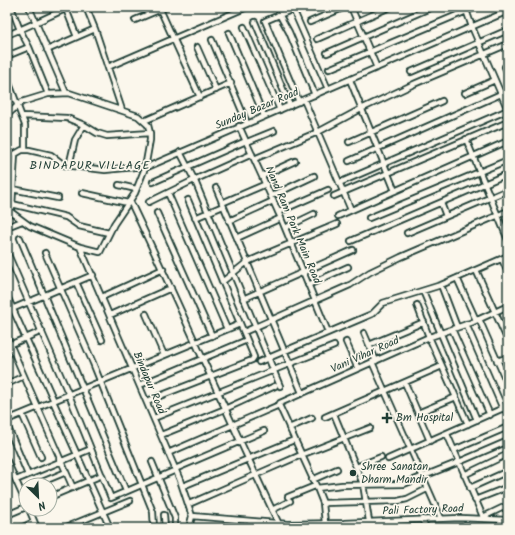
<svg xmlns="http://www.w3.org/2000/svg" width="515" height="535" font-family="Kalam,sans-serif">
	<rect width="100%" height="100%" fill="#fbf7ec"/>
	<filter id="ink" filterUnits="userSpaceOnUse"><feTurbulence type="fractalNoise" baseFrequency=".025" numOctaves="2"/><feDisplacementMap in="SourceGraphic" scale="8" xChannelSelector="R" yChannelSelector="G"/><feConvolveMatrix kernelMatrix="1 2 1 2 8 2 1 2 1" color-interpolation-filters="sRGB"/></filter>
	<g filter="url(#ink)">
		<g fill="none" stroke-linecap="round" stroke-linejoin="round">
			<g stroke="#1f3d34" stroke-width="8">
				<path id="minor" d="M 11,7 L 20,30 L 29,47 L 48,94
					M 29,7 L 66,93
					M 159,7 L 200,97
					M 298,7 L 265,21 L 299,102
					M 351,7 L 377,68
					M 465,7 L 472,27 L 508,110
					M 66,9 L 77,37
					M 293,9 L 328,89
					M 279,14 L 289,32 L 315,95
					M 135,20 L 166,7
					M 255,22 L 290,106
					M 310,22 L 345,7
					M 244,27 L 280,110
					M 95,29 L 122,110
					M 229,33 L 264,116
					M 7,35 C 28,27 49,16 70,7
					M 317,39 L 390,7
					M 212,40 L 247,123
					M 197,47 L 216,90
					M 47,50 L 95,29 L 86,7
					M 327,53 L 432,7
					M 7,56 L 29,47
					M 108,67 L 247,7
					M 505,67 L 508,74
					M 329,69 L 476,7
					M 411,72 L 508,30
					M 7,78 L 25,125 L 25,150
					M 350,80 L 395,191
					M 465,93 L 495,80
					M 304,100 L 351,210
					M 7,115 L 22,102 L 48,94 L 69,93 L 138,116 L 148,125 L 150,133 L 150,140 L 145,168 L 135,193 L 114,224 L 100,252 L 80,247 L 30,226 L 7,209
					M 22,116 L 67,118 L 84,125 L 97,133 L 107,136 L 150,133
					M 144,121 L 231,83
					M 239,126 L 280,216 L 328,332
					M 466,139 L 508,240
					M 247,142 L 274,131
					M 349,142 L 442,101
					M 180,152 L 195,181 L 280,386
					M 7,154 L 15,154 L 22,150 L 29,150 L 51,155 L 64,165 L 105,170 L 145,166
					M 254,159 L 318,132 L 361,109 L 414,84 L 508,44
					M 349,161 L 501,94
					M 69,166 L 75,140 L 84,125
					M 145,168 L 508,11
					M 262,176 L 295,161
					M 153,182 L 246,141
					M 339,183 L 508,110
					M 119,185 L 136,189
					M 7,188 L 58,198
					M 216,188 L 302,393
					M 82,193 L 128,203
					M 168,193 L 227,329
					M 271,196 L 314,176
					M 334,196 L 508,122
					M 130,201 C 181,307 227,416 278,522
					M 149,202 L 194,180 L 252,154
					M 222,203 L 266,184
					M 441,203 L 446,216
					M 12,204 L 66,217 L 79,226 L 109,233
					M 12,207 L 15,154
					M 278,212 L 328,190
					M 157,213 L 212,336
					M 338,216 L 508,141
					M 195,218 L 223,206
					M 369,218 L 508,160
					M 229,221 L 273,201
					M 7,227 L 22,221
					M 285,228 L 314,214
					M 407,233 L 508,190
					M 20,238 L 126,491
					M 237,238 L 281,218
					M 351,241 L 505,175
					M 80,247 L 180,480 L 192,516 L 189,528
					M 7,252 L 69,395 L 111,498 L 176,470
					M 45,253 L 93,363 L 153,512 L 154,528
					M 502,259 L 508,273
					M 476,270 L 508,341
					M 457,278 L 476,320
					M 76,282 L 102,340
					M 222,282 L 247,262 L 337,224
					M 308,285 L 348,267
					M 441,285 L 457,327
					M 423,291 L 477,420
					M 7,296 L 54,401
					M 102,297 L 163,269
					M 243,299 L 353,250
					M 417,305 L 429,337 L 468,424
					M 7,311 L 93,275
					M 146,314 L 164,355
					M 110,315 L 171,288
					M 479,319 L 508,385
					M 466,324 L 503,409
					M 452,329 L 490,415
					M 244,332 L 350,285 L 370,272 L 401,257 L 508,211
					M 364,333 L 376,361
					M 7,337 L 73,488
					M 346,342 L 358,369
					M 369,345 L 424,322
					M 7,346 L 42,331
					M 497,361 L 508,357
					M 259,362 L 372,314 L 383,303 L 441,285 L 508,256
					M 372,362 L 441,518
					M 405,383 L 430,441
					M 7,384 L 24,376
					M 140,385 L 247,340
					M 53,401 L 110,528
					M 147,401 L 252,360 L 254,357 L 247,340 L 188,200
					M 279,405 L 317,488 L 323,503 L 325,523
					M 418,413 L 456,397
					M 22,414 L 41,457
					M 334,414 L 363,484 L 369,521
					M 325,417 L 442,366
					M 154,418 L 334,346
					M 7,420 L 240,324
					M 7,425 L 28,475
					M 289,428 L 312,418
					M 447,434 L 484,519
					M 161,435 L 225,409 L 275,386
					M 454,450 L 508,427
					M 168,453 L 279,405 L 280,403 L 427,338 L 473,322 L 508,306
					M 388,459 L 508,406
					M 7,461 L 26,503
					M 152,462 L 175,518 L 175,528
					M 356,467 L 381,457
					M 175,469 L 264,431
					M 464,475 L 508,454
					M 16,480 L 91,449
					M 312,480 L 337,469
					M 35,485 L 66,472
					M 183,486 L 294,440
					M 317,488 L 342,485 L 404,484 L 459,462 L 508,441
					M 470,488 L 508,471
					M 50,497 L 102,475
					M 288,497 L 315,486
					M 475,500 L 508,487
					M 323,503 L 398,501 L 407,499 L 427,489
					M 189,504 L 301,455 L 370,428
					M 29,509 L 37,528
					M 272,510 L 290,501
					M 7,515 L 26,507
					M 164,515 L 165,528
					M 192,516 L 288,524 L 344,523 L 460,518 L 508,520
					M 483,517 L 508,505
					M 422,519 L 426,528
					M 21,528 L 34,522
					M 64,528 L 130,501
					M 245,528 L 258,522"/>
			</g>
			<use href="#minor" stroke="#fbf7ec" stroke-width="4.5"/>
		</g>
	</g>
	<g fill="#1f3d34" stroke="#fbf7ec" stroke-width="1.5">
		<path d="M385 412h4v4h4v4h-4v4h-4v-4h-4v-4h4z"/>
		<circle cx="353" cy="473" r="4"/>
	</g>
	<g text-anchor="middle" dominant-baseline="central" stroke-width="3.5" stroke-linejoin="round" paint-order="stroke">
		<g font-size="11" fill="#1f3d34" stroke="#fbf7ec">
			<text transform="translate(257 109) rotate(-23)">Sunday Bazar Road</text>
			<text transform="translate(293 225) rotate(67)">Nand Ram Park Main Road</text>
			<text transform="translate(365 355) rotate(-24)">Vani Vihar Road</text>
			<text transform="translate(149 383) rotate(67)">Bindapur Road</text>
			<text transform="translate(423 510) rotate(-2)">Pali Factory Road</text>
		</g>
		<g font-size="11" fill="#1f3d34" stroke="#fbf7ec" text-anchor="start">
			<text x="396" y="418">Bm Hospital</text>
			<text x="361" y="467">Shree Sanatan<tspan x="361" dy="13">Dharm Mandir</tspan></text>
		</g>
		<g font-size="12" letter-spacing="1" fill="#1f3d34" stroke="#fbf7ec">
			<text x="90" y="165">BINDAPUR VILLAGE</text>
		</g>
	</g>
	<rect width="515" height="535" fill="none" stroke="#fbf7ec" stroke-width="24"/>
	<rect x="12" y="12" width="491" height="511" fill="none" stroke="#1f3d34" stroke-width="1.5" filter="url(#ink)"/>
	<g transform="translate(38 497) rotate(156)"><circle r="19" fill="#fbf7ec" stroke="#a3ada2"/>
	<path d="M0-3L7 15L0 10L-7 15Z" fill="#1f3d34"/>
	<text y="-6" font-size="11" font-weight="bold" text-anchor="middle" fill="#1f3d34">N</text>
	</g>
</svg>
